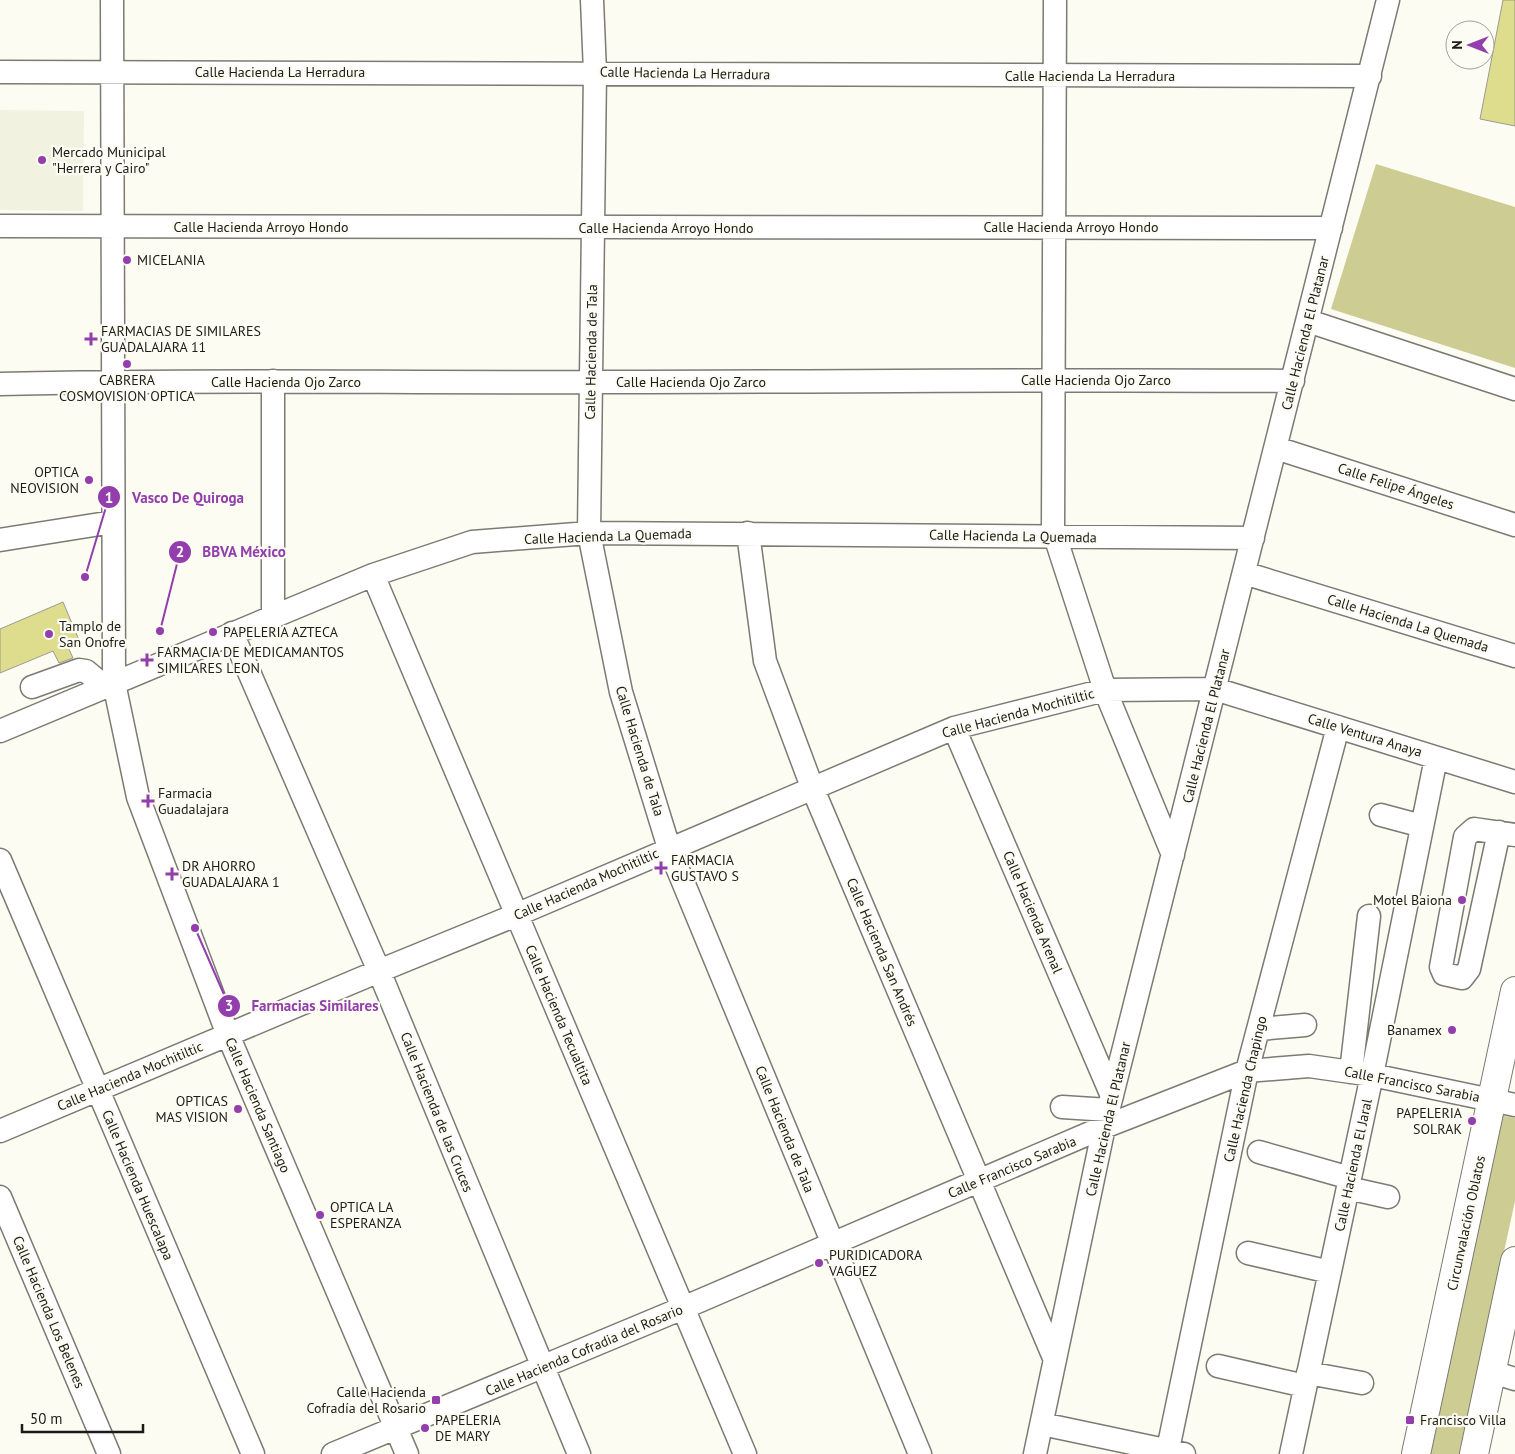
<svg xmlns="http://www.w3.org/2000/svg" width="1515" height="1454" font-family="'PT Sans',sans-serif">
	<rect width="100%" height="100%" fill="#fcfcf3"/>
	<path fill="#f2f2e1" d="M 0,110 L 84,111 L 83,211 L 0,210 Z"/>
	<path fill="#cdcc92" d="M 1376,164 L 1515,207 L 1515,368 L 1331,309 Z
		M 1499,1115 L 1515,1118 L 1515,1201 L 1460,1454 L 1424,1454 Z"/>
	<path fill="#dedc8d" stroke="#9b9b92" d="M 1503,0 L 1515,0 L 1515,126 L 1480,119 Z
		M 63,602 L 79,640 L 67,645 L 73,658 L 59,663 L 53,651 L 0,673 L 0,629 Z"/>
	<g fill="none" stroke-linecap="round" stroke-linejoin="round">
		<g stroke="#7b7b73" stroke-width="25">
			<path id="minor" d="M 112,0 L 114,683 L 138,797 L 228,1035 L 407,1454
				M 592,0 L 595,72 L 589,533 L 621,692 L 669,848 L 920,1454
				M 1055,0 L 1053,530 L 1105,690 L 1173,855
				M 0,72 L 1370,76
				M 0,226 L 1331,228
				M 1308,321 L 1515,389
				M 273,381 L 273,616
				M 0,384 C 197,379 394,383 591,382 C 825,382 1059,379 1293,381
				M 1276,448 L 1515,525
				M 748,533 L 765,661 L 812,787 L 1055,1360
				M 0,540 L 113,522
				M 1244,573 L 1515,656
				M 373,575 L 745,1454
				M 232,633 L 379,971 L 579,1454
				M 32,687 L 79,670 L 86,671 L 105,687
				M 954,728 L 1112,1096
				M 0,731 L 373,575 L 472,542 L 589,533 L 1253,538
				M 1381,815 L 1422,826
				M 1499,832 L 1469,969 L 1462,978 L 1444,974 L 1441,967 L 1465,837 L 1474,829 L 1515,835
				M 0,860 L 253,1454
				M 1259,1029 L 1305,1025
				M 1351,1072 L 1369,916
				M 1062,1107 L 1109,1110
				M 0,1131 L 379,971 L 516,915 L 954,728 L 1105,690 L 1215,689 L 1515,782
				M 1259,1152 L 1350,1178
				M 1348,1188 L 1388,1197
				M 0,1197 L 109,1454
				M 1248,1253 L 1330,1272
				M 1218,1366 L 1305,1386
				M 1492,1372 L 1515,1379
				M 1308,1373 L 1362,1383
				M 1042,1424 L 1184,1454
				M 333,1454 L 683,1308 L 1104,1127 L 1247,1071 L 1309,1066 L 1372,1075 L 1515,1105
				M 1035,1454 L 1104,1127 L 1388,0
				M 1167,1454 L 1247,1071 L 1338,727
				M 1291,1454 L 1372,1075 L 1436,758"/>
		</g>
		<g stroke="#7b7b73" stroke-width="30">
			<path id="major" d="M 1416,1454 L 1515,991
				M 1474,1454 L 1515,1261"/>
		</g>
		<use href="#minor" stroke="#fff" stroke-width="22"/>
		<use href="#major" stroke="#fff" stroke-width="28"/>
	</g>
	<g fill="#923eac" stroke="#fcfcf3" stroke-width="2">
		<circle cx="42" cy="160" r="5"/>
		<circle cx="127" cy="260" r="5"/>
		<path d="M88.5 331.5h5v5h5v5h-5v5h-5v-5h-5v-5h5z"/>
		<circle cx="127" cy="364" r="5"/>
		<circle cx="89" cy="480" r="5"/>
		<circle cx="213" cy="632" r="5"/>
		<circle cx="49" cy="634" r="5"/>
		<path d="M144.5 652.5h5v5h5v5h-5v5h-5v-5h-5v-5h5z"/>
		<path d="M145.5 793.5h5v5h5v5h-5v5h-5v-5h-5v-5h5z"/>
		<path d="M658.5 860.5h5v5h5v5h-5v5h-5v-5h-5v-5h5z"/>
		<path d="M169.5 866.5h5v5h5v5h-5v5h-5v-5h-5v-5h5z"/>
		<circle cx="1462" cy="900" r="5"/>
		<circle cx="1452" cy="1030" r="5"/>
		<circle cx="238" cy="1109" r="5"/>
		<circle cx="1472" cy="1121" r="5"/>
		<circle cx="320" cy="1215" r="5"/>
		<circle cx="819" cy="1263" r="5"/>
		<rect x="431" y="1395" width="10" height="10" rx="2.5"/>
		<rect x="1405" y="1415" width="10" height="10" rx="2.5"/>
		<circle cx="425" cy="1428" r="5"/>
	</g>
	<g text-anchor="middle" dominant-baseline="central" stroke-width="4.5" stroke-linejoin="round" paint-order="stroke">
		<g font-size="14" fill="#1b1b18" stroke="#fcfcf3">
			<text x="280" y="72">Calle Hacienda La Herradura</text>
			<text transform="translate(685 73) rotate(1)">Calle Hacienda La Herradura</text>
			<text x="1090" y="76">Calle Hacienda La Herradura</text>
			<text x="261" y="227">Calle Hacienda Arroyo Hondo</text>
			<text x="1071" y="227">Calle Hacienda Arroyo Hondo</text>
			<text x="666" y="228">Calle Hacienda Arroyo Hondo</text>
			<text transform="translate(1305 333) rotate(-76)">Calle Hacienda El Platanar</text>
			<text transform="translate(591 352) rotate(-89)">Calle Hacienda de Tala</text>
			<text x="1096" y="380">Calle Hacienda Ojo Zarco</text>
			<text x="286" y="382">Calle Hacienda Ojo Zarco</text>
			<text x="691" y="382">Calle Hacienda Ojo Zarco</text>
			<text transform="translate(1396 486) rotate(18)">Calle Felipe Ángeles</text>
			<text transform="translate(608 536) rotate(-2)">Calle Hacienda La Quemada</text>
			<text transform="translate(1013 536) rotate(1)">Calle Hacienda La Quemada</text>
			<text transform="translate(1408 623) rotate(17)">Calle Hacienda La Quemada</text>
			<text transform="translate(1018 713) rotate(-15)">Calle Hacienda Mochitiltic</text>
			<text transform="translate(1206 726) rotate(-76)">Calle Hacienda El Platanar</text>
			<text transform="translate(1365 735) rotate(17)">Calle Ventura Anaya</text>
			<text transform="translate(640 751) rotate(73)">Calle Hacienda de Tala</text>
			<text transform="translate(586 884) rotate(-24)">Calle Hacienda Mochitiltic</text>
			<text transform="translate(1033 912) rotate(67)">Calle Hacienda Arenal</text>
			<text transform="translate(882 952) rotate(67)">Calle Hacienda San Andrés</text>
			<text transform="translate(559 1015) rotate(67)">Calle Hacienda Tecualtita</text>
			<text transform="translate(130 1076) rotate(-23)">Calle Hacienda Mochitiltic</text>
			<text transform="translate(1412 1084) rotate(11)">Calle Francisco Sarabia</text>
			<text transform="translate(1245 1089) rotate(-77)">Calle Hacienda Chapingo</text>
			<text transform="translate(258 1105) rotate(67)">Calle Hacienda Santiago</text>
			<text transform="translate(437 1112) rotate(68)">Calle Hacienda de las Cruces</text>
			<text transform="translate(1108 1119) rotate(-77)">Calle Hacienda El Platanar</text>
			<text transform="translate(785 1129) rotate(68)">Calle Hacienda de Tala</text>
			<text transform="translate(1353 1165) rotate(-78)">Calle Hacienda El Jaral</text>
			<text transform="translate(1012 1167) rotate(-23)">Calle Francisco Sarabia</text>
			<text transform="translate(138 1185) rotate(67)">Calle Hacienda Huescalapa</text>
			<text transform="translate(1466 1223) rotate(-78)">Circunvalación Oblatos</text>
			<text transform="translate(49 1312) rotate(67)">Calle Hacienda Los Belenes</text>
			<text transform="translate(584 1350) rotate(-23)">Calle Hacienda Cofradia del Rosario</text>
		</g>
		<g font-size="14" fill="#1b1b18" stroke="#fcfcf3" text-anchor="start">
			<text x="52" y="152">Mercado Municipal<tspan x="52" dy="16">"Herrera y Cairo"</tspan></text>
			<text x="137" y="260">MICELANIA</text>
			<text x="101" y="331">FARMACIAS DE SIMILARES<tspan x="101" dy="16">GUADALAJARA 11</tspan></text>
			<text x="127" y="380" text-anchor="middle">CABRERA<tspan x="127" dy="16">COSMOVISION OPTICA</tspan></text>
			<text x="79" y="472" text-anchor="end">OPTICA<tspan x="79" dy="16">NEOVISION</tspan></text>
			<text x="59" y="626">Tamplo de<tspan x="59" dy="16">San Onofre</tspan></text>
			<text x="223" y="632">PAPELERIA AZTECA</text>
			<text x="157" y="652">FARMACIA DE MEDICAMANTOS<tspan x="157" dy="16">SIMILARES LEON</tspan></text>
			<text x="158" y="793">Farmacia<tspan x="158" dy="16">Guadalajara</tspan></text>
			<text x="671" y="860">FARMACIA<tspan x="671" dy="16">GUSTAVO S</tspan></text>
			<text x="182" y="866">DR AHORRO<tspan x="182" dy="16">GUADALAJARA 1</tspan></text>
			<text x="1452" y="900" text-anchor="end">Motel Baiona</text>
			<text x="1442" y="1030" text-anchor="end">Banamex</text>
			<text x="228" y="1101" text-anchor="end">OPTICAS<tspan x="228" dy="16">MAS VISION</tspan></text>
			<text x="1462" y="1113" text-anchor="end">PAPELERIA<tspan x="1462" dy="16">SOLRAK</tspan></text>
			<text x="330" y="1207">OPTICA LA<tspan x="330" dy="16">ESPERANZA</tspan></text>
			<text x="829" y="1255">PURIDICADORA<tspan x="829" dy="16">VAGUEZ</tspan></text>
			<text x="426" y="1392" text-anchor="end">Calle Hacienda<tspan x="426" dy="16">Cofradía del Rosario</tspan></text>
			<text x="435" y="1420">PAPELERIA<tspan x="435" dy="16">DE MARY</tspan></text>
			<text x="1420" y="1420">Francisco Villa</text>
		</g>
	</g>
	<path fill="none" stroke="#923eac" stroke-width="2" d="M85 577L109 497M160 631L180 552M195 928L229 1006"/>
	<g fill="#923eac" stroke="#fcfcf3" stroke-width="2">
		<circle cx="85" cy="577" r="5"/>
		<circle cx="160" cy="631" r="5"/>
		<circle cx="195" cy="928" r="5"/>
		<circle cx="109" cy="497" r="12"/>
		<circle cx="180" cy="552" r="12"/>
		<circle cx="229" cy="1006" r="12"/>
	</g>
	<g font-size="15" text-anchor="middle" font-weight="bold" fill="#fff">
		<text x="109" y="503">1</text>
		<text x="180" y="557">2</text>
		<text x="229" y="1011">3</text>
	</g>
	<g font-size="15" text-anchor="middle" font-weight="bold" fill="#923eac" stroke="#fcfcf3" stroke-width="4.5" stroke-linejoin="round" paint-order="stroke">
		<text x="188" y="503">Vasco De Quiroga</text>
		<text x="244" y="557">BBVA México</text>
		<text x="315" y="1011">Farmacias Similares</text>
	</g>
	<g transform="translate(1470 45) rotate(270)"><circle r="24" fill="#fcfcf3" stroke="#a2a29b"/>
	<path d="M0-4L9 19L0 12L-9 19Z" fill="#923eac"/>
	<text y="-8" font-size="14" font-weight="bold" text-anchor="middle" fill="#1b1b18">N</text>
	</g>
	<path d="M22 1424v8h121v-8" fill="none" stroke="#1b1b18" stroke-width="2.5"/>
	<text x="30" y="1424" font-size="15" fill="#1b1b18" stroke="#fcfcf3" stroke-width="4" paint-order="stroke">50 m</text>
</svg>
